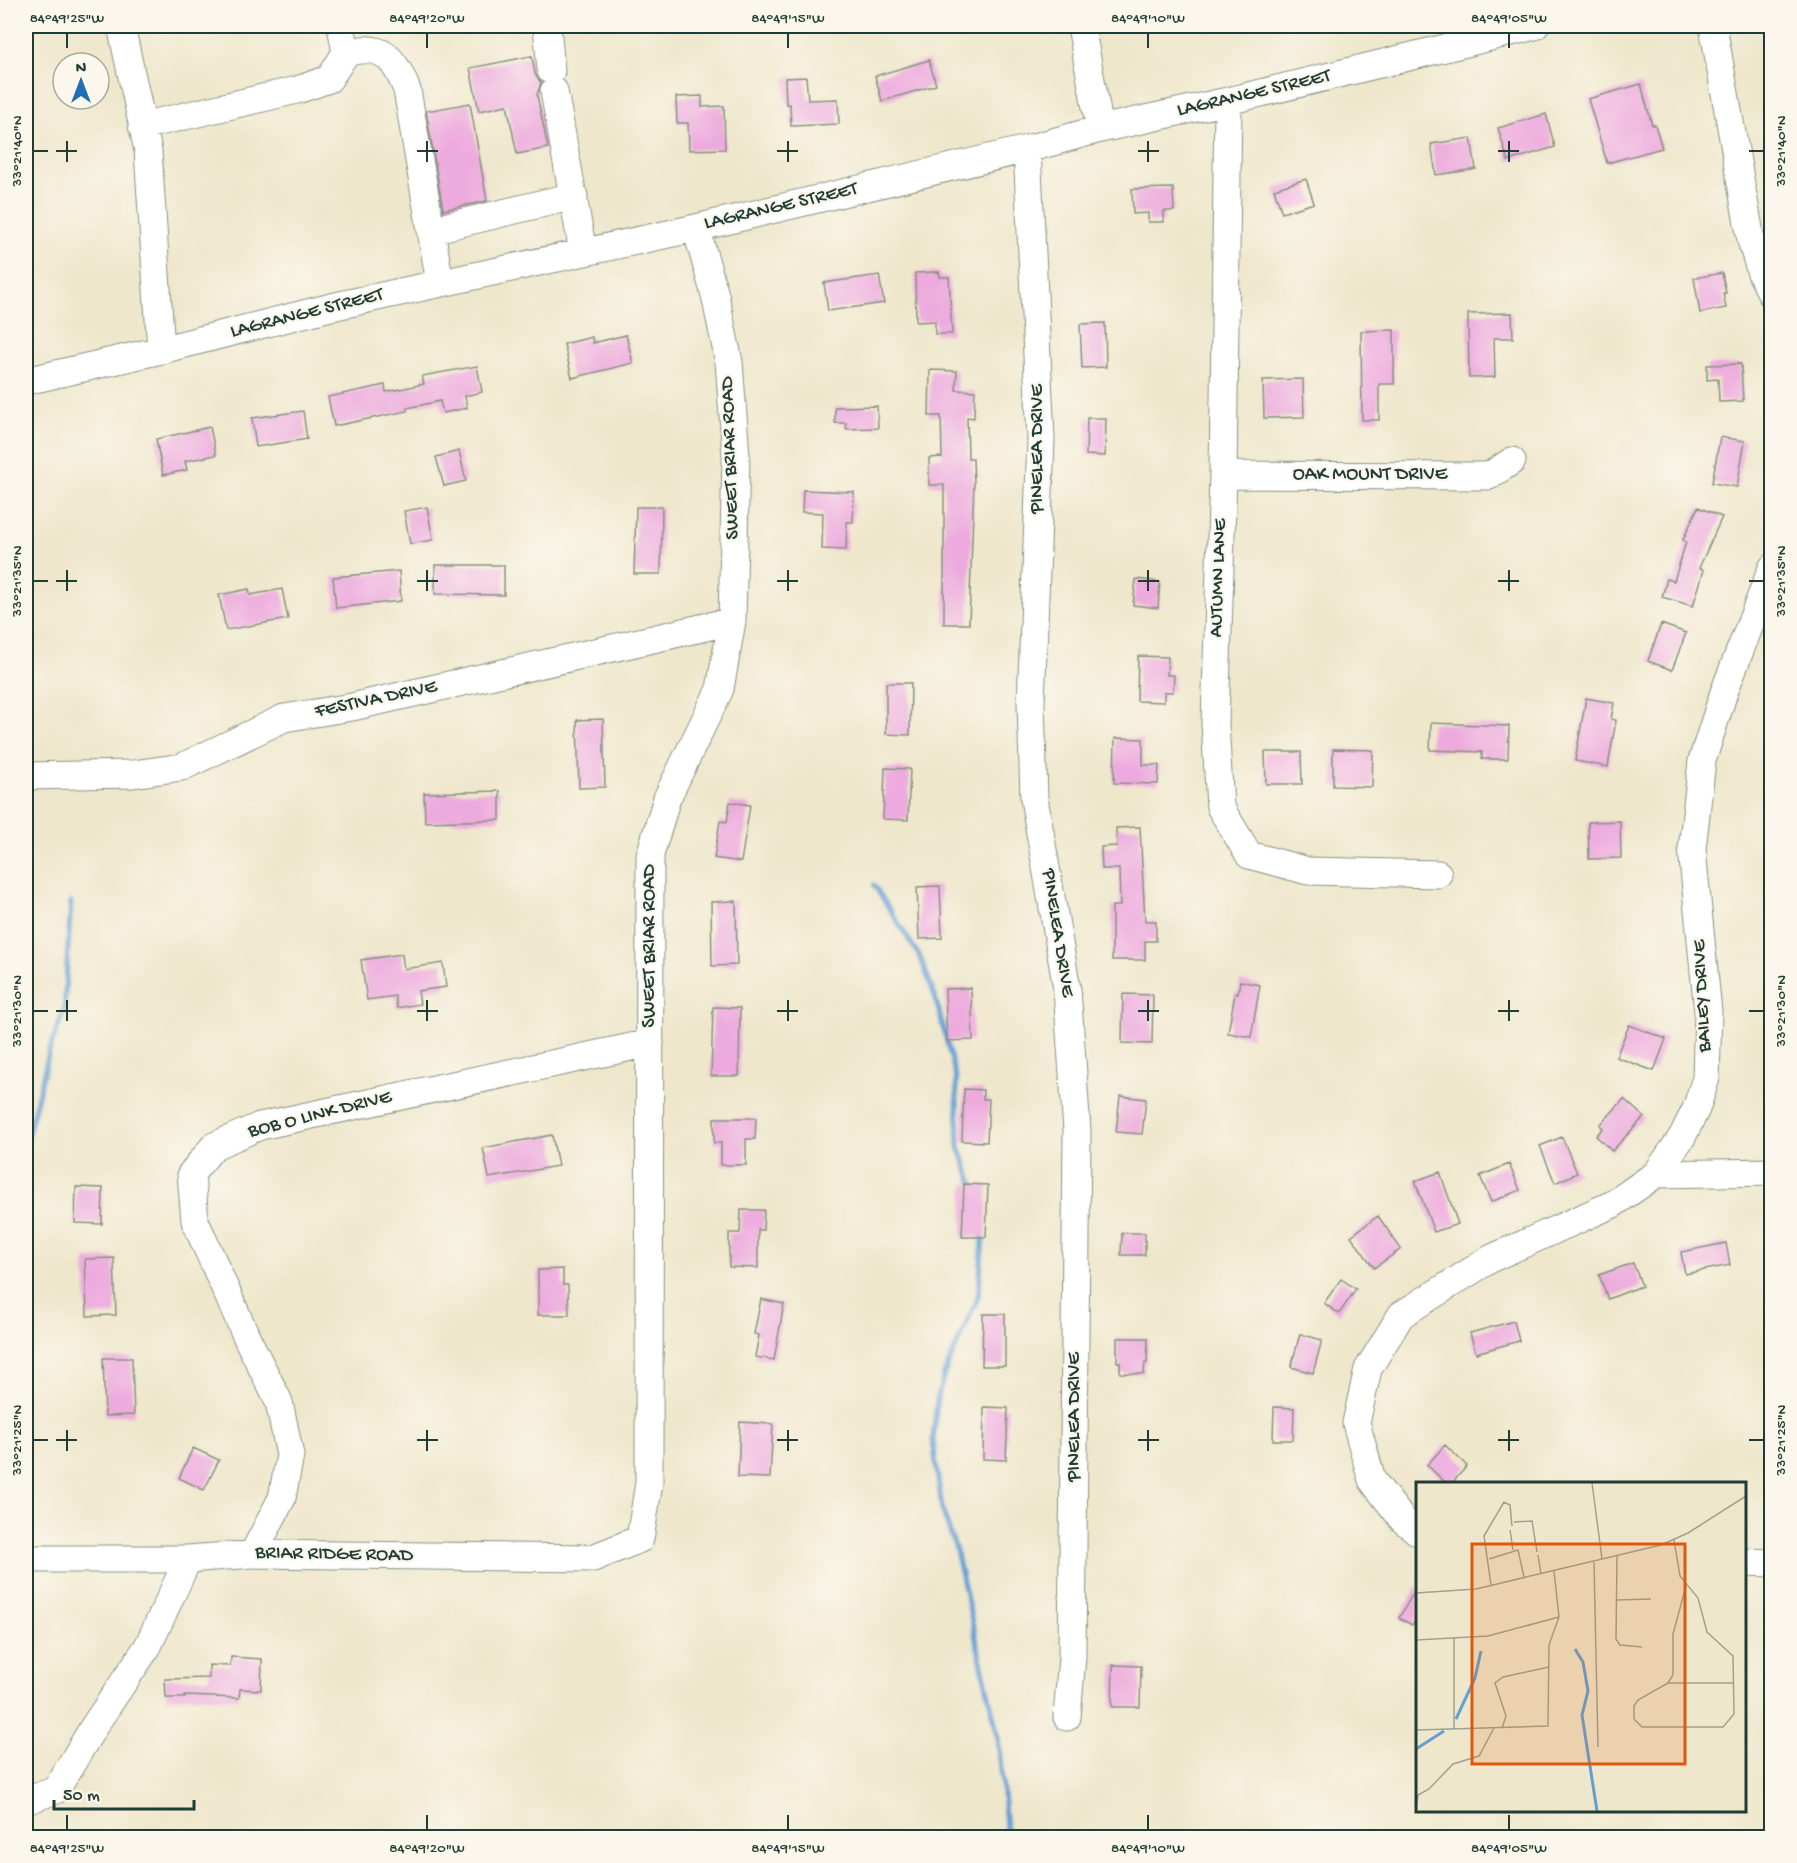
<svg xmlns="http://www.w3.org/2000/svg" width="1797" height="1863" font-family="'Gochi Hand',sans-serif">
	<rect width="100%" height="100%" fill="#fbf7ec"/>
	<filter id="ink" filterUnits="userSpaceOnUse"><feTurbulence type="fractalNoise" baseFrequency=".0167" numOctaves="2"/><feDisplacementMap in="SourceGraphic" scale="12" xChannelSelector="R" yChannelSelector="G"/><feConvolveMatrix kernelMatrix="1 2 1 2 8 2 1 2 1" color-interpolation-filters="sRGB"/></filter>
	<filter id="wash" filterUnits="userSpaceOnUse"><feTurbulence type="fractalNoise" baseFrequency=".008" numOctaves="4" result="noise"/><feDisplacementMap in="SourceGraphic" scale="24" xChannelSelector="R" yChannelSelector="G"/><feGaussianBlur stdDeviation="1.35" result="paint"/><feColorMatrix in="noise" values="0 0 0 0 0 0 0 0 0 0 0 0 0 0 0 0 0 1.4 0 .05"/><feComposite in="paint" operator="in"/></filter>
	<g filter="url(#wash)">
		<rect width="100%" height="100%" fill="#efe7cc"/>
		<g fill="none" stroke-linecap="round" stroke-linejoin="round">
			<path stroke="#649fd4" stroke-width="5" d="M 874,885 L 920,957 L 935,996 L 956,1078 L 959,1147 L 975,1189
				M 26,1143 L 49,1052 L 64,1010 L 71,902
				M 981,1231 L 983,1241 L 978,1297 L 944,1374 L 937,1399 L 933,1441 L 942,1509 L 956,1550 L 998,1736 L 1007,1838"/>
		</g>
		<g id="blocks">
			<path fill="#edaade" d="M 532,56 L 535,74 L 541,83 L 537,95 L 548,148 L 517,154 L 507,105 L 479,111 L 470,68 Z
				M 929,60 L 936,85 L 882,101 L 875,76 Z
				M 806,77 L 808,100 L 838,99 L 839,124 L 791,126 L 790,104 L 786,104 L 785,78 Z
				M 1641,84 L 1652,125 L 1655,125 L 1662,148 L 1607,163 L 1588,99 Z
				M 702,96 L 702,107 L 724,106 L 725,149 L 689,150 L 688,123 L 677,123 L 676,97 Z
				M 470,103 L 487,201 L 443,210 L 426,111 Z
				M 1546,114 L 1555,147 L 1508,161 L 1498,128 Z
				M 1471,138 L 1476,169 L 1436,175 L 1431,144 Z
				M 1306,179 L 1314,203 L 1282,213 L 1274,189 Z
				M 1173,188 L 1174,211 L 1164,211 L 1164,222 L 1148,222 L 1148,213 L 1133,214 L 1132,189 Z
				M 939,272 L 940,277 L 949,277 L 952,334 L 935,334 L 935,321 L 916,322 L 915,273 Z
				M 1722,273 L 1726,293 L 1723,293 L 1726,308 L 1700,313 L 1694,278 Z
				M 879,275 L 884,303 L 828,311 L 824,283 Z
				M 1512,313 L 1513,338 L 1494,338 L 1495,377 L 1469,378 L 1468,314 Z
				M 1105,323 L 1106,367 L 1082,368 L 1080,324 Z
				M 1394,330 L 1394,384 L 1379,384 L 1379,420 L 1362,420 L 1361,331 Z
				M 626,335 L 633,363 L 572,378 L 564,344 L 592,337 L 593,343 Z
				M 1741,364 L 1743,401 L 1719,402 L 1718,379 L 1707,380 L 1707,365 Z
				M 477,366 L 482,392 L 465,396 L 467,408 L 443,413 L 440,401 L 407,408 L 407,411 L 334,426 L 328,397 L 385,385 L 386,392 L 424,384 L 422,376 Z
				M 930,370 L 957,371 L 956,390 L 975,391 L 974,418 L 967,417 L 968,458 L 973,458 L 974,484 L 969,624 L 944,624 L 944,485 L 929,485 L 929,458 L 942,457 L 941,416 L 929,416 Z
				M 1303,379 L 1304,417 L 1264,418 L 1263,380 Z
				M 877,406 L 878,428 L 846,429 L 846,423 L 835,423 L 835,407 Z
				M 303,411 L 307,439 L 256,447 L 252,418 Z
				M 1087,418 L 1106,418 L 1105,456 L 1086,455 Z
				M 210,427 L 216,455 L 185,461 L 187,470 L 163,475 L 156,439 Z
				M 1720,437 L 1745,441 L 1737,487 L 1712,483 Z
				M 459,451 L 466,481 L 444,486 L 436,457 Z
				M 803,490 L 854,492 L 853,522 L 847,522 L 846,550 L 822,549 L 823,513 L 802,512 Z
				M 427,507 L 433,540 L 410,544 L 404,511 Z
				M 636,507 L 662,507 L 661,574 L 634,574 Z
				M 1698,507 L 1722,517 L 1699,568 L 1704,570 L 1693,606 L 1662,597 L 1667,579 L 1674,581 L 1686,542 L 1683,540 Z
				M 435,565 L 504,565 L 504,595 L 435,594 Z
				M 399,571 L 401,601 L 336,608 L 333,577 Z
				M 1136,579 L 1160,582 L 1158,608 L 1133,605 Z
				M 249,589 L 250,595 L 282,589 L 288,619 L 226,630 L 219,595 Z
				M 1661,624 L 1686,633 L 1672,670 L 1648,661 Z
				M 1138,656 L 1168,657 L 1167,675 L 1174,675 L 1173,692 L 1164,692 L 1164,702 L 1137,701 Z
				M 886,683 L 911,683 L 910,735 L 886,734 Z
				M 1586,698 L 1614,703 L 1611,719 L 1616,720 L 1608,767 L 1575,761 Z
				M 603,719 L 605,787 L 579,788 L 577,720 Z
				M 1431,723 L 1509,726 L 1508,759 L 1482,759 L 1482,752 L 1430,750 Z
				M 1115,738 L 1143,739 L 1143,765 L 1159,765 L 1158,784 L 1114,783 Z
				M 1333,749 L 1373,750 L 1372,787 L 1333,786 Z
				M 1265,752 L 1301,752 L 1302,784 L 1266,784 Z
				M 885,768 L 910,769 L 908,820 L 883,819 Z
				M 500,791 L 500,820 L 425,822 L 424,793 Z
				M 730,802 L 750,805 L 741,862 L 714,858 L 720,821 L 727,822 Z
				M 1620,821 L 1621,858 L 1589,859 L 1588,822 Z
				M 1140,827 L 1145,921 L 1156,921 L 1156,941 L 1145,941 L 1145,960 L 1112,960 L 1112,906 L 1120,906 L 1119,869 L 1102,869 L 1101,847 L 1117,846 L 1116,828 Z
				M 940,886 L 942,938 L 919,939 L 917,887 Z
				M 736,901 L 737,965 L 712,966 L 711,902 Z
				M 402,954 L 404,969 L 443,963 L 446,987 L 418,991 L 420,1004 L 397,1008 L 395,996 L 367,1000 L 361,960 Z
				M 1240,981 L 1260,985 L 1251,1037 L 1228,1033 L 1235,993 L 1238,993 Z
				M 971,988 L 973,1040 L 947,1041 L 945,989 Z
				M 1123,994 L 1153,995 L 1152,1044 L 1122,1043 Z
				M 713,1007 L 740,1008 L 739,1076 L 711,1076 Z
				M 1629,1025 L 1666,1039 L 1654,1071 L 1616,1057 Z
				M 964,1089 L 983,1090 L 983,1099 L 989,1099 L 987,1142 L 962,1141 Z
				M 1120,1096 L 1146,1099 L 1142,1134 L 1116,1132 Z
				M 1624,1099 L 1644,1117 L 1612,1151 L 1596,1136 L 1603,1128 L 1600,1125 Z
				M 714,1118 L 756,1118 L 755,1139 L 746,1139 L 746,1165 L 721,1165 L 721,1143 L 714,1143 Z
				M 552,1135 L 558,1166 L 489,1178 L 483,1148 Z
				M 1562,1137 L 1577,1173 L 1555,1183 L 1540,1146 Z
				M 1509,1164 L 1520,1190 L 1491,1202 L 1480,1176 Z
				M 1440,1172 L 1458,1224 L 1434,1232 L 1415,1181 Z
				M 964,1184 L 988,1185 L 986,1237 L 962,1237 Z
				M 76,1187 L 103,1188 L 102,1224 L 75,1223 Z
				M 741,1210 L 764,1210 L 763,1230 L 758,1230 L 758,1268 L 729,1267 L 729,1233 L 740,1233 Z
				M 1378,1216 L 1401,1249 L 1374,1268 L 1351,1236 Z
				M 1122,1233 L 1145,1233 L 1145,1255 L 1121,1255 Z
				M 1726,1243 L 1730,1265 L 1685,1274 L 1681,1252 Z
				M 114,1258 L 116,1315 L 87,1316 L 85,1259 Z
				M 1633,1263 L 1642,1286 L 1608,1299 L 1599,1275 Z
				M 563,1269 L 563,1285 L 568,1285 L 569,1315 L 538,1315 L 538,1270 Z
				M 1341,1279 L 1356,1289 L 1339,1314 L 1324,1303 Z
				M 761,1299 L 784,1304 L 774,1360 L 755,1357 L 759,1335 L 754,1334 Z
				M 983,1314 L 1005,1314 L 1005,1366 L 982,1366 Z
				M 1514,1321 L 1519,1341 L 1476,1353 L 1470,1333 Z
				M 1300,1334 L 1322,1340 L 1313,1373 L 1291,1367 Z
				M 1117,1338 L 1148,1338 L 1147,1363 L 1145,1363 L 1144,1374 L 1120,1373 L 1120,1362 L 1117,1362 Z
				M 103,1358 L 132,1358 L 134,1415 L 105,1416 Z
				M 984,1407 L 1008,1408 L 1006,1460 L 983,1459 Z
				M 1274,1407 L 1294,1408 L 1293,1440 L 1273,1440 Z
				M 740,1422 L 773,1424 L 770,1478 L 738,1477 Z
				M 1445,1445 L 1467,1466 L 1451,1484 L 1447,1484 L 1427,1465 Z
				M 193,1448 L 219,1460 L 204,1490 L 179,1478 Z
				M 1418,1585 L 1418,1616 L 1412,1625 L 1399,1618 Z
				M 231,1657 L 262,1659 L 261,1690 L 240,1689 L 239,1698 L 185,1696 L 185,1698 L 166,1698 L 165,1679 L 209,1678 L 209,1665 L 230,1666 Z
				M 1113,1665 L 1141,1666 L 1140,1707 L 1112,1707 Z"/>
		</g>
	</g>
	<g filter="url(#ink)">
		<use href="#blocks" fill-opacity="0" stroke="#879280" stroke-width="1.5"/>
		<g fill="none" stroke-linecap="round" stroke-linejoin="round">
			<g stroke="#879280" stroke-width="29">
				<path id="minor" d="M 121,26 L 148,151 L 161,350
					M 341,26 L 346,53
					M 547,26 L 551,71
					M 1081,26 L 1100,129
					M 1713,26 L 1751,240 L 1761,273 L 1772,295
					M 554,91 L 583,252
					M 1228,101 L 1223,475 L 1215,723 L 1220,807 L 1249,855 L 1308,871 L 1438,874
					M 142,126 L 297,90 L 329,79 L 346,53 C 383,42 394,58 407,90 L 440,283
					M 1027,149 L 1041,439 L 1031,703 L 1034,798 L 1067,989 L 1077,1131 L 1072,1657 L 1067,1717
					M 431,230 L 574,196
					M 26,381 L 161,350 L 331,307 L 696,228 L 1027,149 L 1100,129 L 1228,101 L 1535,26
					M 1223,475 L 1489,476 L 1512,461
					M 26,776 L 133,774 L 182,767 L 284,718 L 352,707 L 732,621
					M 1656,1174 L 1772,1172
					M 1418,1532 L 1403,1520 L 1372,1480 L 1356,1423 L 1368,1369 L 1401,1315 L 1492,1258 L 1613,1204 L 1656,1174 L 1682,1137 L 1696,1109 L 1706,1078 L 1708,1012 L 1692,849 L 1702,761 L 1724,692 L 1772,568
					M 253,1554 L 282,1498 L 290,1455 L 279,1402 L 248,1340 L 195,1221 L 191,1174 L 214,1146 L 260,1126 L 650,1043
					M 26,1559 L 188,1559 L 253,1554 L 593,1558 L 640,1539 L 649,1483 L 650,855 L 667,798 L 720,689 L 732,621 L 736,456 L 729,362 L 715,295 L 696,228
					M 1744,1562 L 1772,1563
					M 26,1801 L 56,1790 L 94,1726 L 148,1646 L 188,1559"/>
			</g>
			<use href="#minor" stroke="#fff" stroke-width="27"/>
		</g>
	</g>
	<path fill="none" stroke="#1f3d34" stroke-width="2" d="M 67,33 L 67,48M 427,33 L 427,48M 788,33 L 788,48M 1148,33 L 1148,48M 1509,33 L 1509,48M 67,141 L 67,162M 427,141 L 427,162M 788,141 L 788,162M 1148,141 L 1148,162M 1509,141 L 1509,162M 33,151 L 48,151M 56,151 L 77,151M 417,151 L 438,151M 777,151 L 798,151M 1138,151 L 1159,151M 1498,151 L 1519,151M 1749,151 L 1764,151M 67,570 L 67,591M 427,570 L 427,591M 788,570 L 788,591M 1148,570 L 1148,591M 1509,570 L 1509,591M 33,581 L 48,581M 56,581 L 77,581M 417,581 L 438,581M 777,581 L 798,581M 1138,581 L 1159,581M 1498,581 L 1519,581M 1749,581 L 1764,581M 67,1000 L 67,1021M 427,1000 L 427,1021M 788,1000 L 788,1021M 1148,1000 L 1148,1021M 1509,1000 L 1509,1021M 33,1011 L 48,1011M 56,1011 L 77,1011M 417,1011 L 438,1011M 777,1011 L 798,1011M 1138,1011 L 1159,1011M 1498,1011 L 1519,1011M 1749,1011 L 1764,1011M 67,1430 L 67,1451M 427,1430 L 427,1451M 788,1430 L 788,1451M 1148,1430 L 1148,1451M 1509,1430 L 1509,1451M 33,1440 L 48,1440M 56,1440 L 77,1440M 417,1440 L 438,1440M 777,1440 L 798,1440M 1138,1440 L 1159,1440M 1498,1440 L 1519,1440M 1749,1440 L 1764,1440M 67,1815 L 67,1830M 427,1815 L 427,1830M 788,1815 L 788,1830M 1148,1815 L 1148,1830M 1509,1815 L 1509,1830"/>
	<g text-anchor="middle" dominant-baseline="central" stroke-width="4.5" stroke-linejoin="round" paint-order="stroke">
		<g font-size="20" fill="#1f3d34" stroke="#fbf7ec">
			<text transform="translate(1254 94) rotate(-13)">LAGRANGE STREET</text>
			<text transform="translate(781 207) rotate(-13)">LAGRANGE STREET</text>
			<text transform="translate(307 314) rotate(-14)">LAGRANGE STREET</text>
			<text transform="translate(1038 449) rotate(-90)">PINELEA DRIVE</text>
			<text transform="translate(731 458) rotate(-92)">SWEET BRIAR ROAD</text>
			<text x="1370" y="475">OAK MOUNT DRIVE</text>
			<text transform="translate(1219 578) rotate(-88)">AUTUMN LANE</text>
			<text transform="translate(376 700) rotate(-12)">FESTIVA DRIVE</text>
			<text transform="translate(1057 933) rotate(81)">PINELEA DRIVE</text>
			<text transform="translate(650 946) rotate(-90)">SWEET BRIAR ROAD</text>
			<text transform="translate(1703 996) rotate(-93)">BAILEY DRIVE</text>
			<text transform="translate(320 1115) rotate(-14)">BOB O LINK DRIVE</text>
			<text transform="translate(1075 1417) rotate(-90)">PINELEA DRIVE</text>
			<text transform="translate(334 1555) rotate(1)">BRIAR RIDGE ROAD</text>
		</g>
	</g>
	<g transform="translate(1416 1482)">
		<rect width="330" height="330" fill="#efe7cc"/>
		<path fill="none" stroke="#649fd4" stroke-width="3" d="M 159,167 L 167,180 L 172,209 L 166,233 L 181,329M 40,237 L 59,196 L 65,169M 0,267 L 28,249"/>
		<path fill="none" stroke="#9ca38f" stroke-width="1.5" d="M 176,1 L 186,77M 98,40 L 116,39 L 121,70M 94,48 L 97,68M 258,58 L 264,94 L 282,116 L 291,150 L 317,174 L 318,232 L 307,245 L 226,245 L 218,237 L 218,224 L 222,218 L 252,201 L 257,193 L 257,152 L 270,104M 122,73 L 125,92M 201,74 L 200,157 L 204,163 L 226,165M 73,77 L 102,68 L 108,95M 178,80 L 182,265M 75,103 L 68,54 L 88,20 L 94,23 L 96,44M 0,111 L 60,107 L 245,63 L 272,51 L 330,14M 201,118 L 235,117M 38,156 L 38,247M 0,158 L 72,154 L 143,135M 252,201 L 318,201M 86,246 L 90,234 L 79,201 L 87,195 L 133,185M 0,248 L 132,244 L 133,163 L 143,135 L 138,89M 0,329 L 2,313 L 13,307 L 37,282 L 63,274 L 78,246"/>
		<path fill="#de580e" fill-opacity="0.15" stroke="#de580e" stroke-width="3" d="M 56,62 L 269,62 L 269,282 L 56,282 Z"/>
		<rect width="330" height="330" fill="none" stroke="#1f3d34" stroke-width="3"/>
	</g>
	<rect width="1797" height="1863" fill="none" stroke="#fbf7ec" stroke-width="66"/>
	<g transform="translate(81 81)"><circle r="28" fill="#fbf7ec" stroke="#a3ada2" stroke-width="1.5"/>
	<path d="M0-4.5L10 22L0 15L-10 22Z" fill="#1f6fb2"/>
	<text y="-9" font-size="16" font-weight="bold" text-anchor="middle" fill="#1f3d34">N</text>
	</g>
	<path d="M54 1800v9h140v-9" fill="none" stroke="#1f3d34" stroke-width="3"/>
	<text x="63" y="1800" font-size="18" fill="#1f3d34" stroke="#fbf7ec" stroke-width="4.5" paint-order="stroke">50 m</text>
	<rect x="33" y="33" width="1731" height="1797" fill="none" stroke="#1f3d34" stroke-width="2"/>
	<g font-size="15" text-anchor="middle" fill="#1f3d34">
		<text x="67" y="22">84°49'25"W</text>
		<text x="427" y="22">84°49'20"W</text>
		<text x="788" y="22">84°49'15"W</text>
		<text x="1148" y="22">84°49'10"W</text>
		<text x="1509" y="22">84°49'05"W</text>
		<text transform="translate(16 151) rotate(-90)" y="5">33°21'40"N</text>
		<text transform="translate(1780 151) rotate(-90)" y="5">33°21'40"N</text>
		<text transform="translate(16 581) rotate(-90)" y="5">33°21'35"N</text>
		<text transform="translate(1780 581) rotate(-90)" y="5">33°21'35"N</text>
		<text transform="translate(16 1011) rotate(-90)" y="5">33°21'30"N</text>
		<text transform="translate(1780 1011) rotate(-90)" y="5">33°21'30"N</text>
		<text transform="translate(16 1440) rotate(-90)" y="5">33°21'25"N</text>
		<text transform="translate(1780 1440) rotate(-90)" y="5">33°21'25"N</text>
		<text x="67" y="1852">84°49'25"W</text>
		<text x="427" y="1852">84°49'20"W</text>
		<text x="788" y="1852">84°49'15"W</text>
		<text x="1148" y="1852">84°49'10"W</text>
		<text x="1509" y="1852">84°49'05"W</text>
	</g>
</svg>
